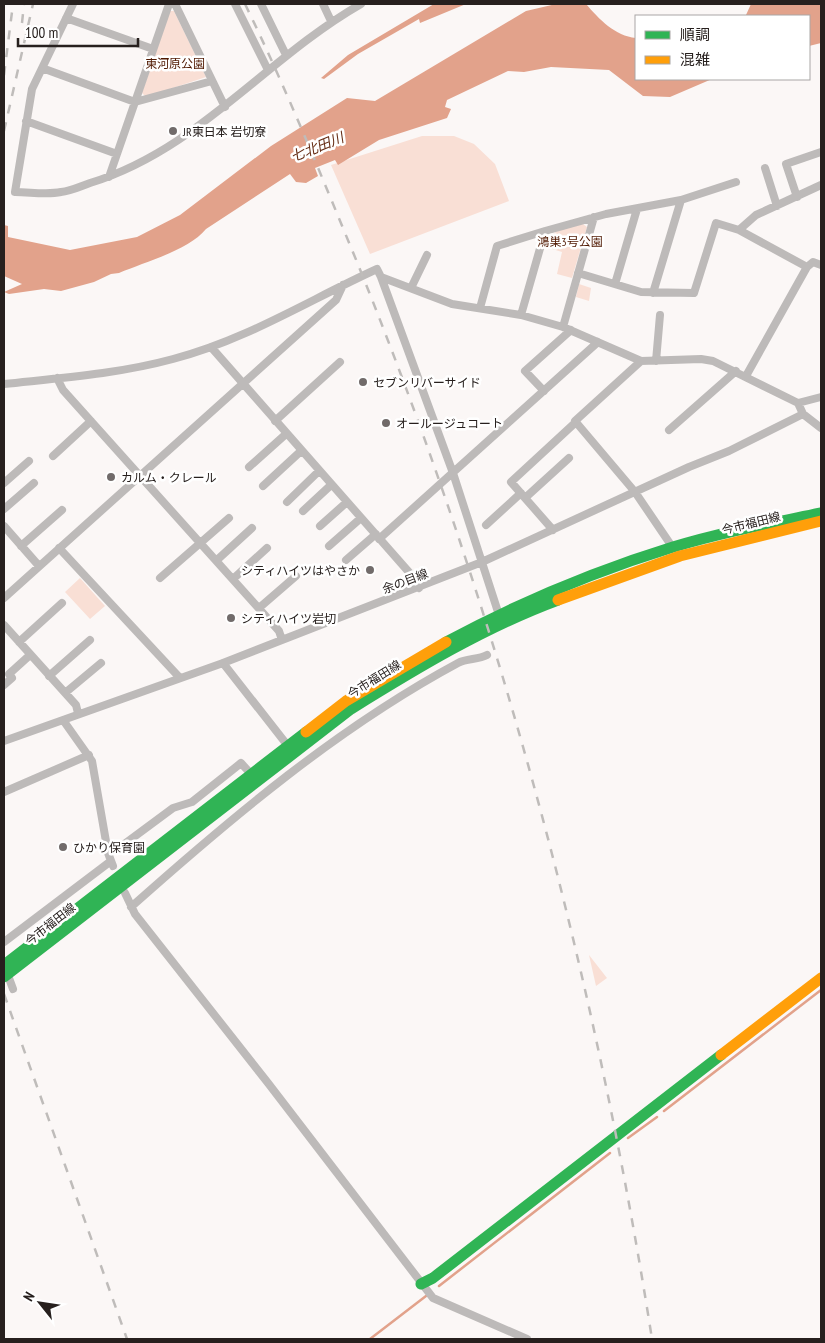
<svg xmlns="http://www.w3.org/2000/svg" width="825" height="1343" font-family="'PT Sans Narrow','Noto Sans JP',sans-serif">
	<rect width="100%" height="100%" fill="#fbf7f6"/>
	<path fill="#f9dfd5" d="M 170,11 L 174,11 L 206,77 L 146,97 L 142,93 Z
		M 422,136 L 454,136 L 474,144 L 495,164 L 509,201 L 370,254 L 331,165 Z
		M 583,224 L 587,227 L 572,278 L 557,274 L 562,252 L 546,247 C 552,227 565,229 583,224 Z
		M 579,284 L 591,288 L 589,301 L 576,297 Z
		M 80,578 L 105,606 L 90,619 L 65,592 Z
		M 589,955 L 607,978 L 596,986 Z"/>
	<path fill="#e2a28b" d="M 434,4 L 466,4 L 420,23 L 419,19 L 358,54 L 324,79 L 321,78 L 348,55 Z
		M 556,4 L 586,4 C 599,19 615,36 636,38 L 636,79 L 712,79 L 670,97 L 643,96 L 609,70 L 551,67 L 524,72 L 508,71 L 447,100 L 445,107 L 451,109 L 447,118 L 379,140 L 338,165 L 335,160 L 315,168 L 318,176 L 306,183 L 296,182 L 290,174 L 206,229 C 189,250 145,262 119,273 L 111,274 L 94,282 L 61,291 L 44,289 L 9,294 L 4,292 L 22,284 L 4,276 L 4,225 L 8,226 L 8,237 L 70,250 L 137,237 L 180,215 L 271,146 L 347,98 L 375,101 L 526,11 Z
		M 751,4 L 821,4 L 821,43 L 809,46 L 809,16 L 738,16 L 746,15 Z"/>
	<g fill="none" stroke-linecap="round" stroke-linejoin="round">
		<path stroke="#e2a28b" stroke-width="2.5" d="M 664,1111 L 821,990
			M 628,1138 L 657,1117
			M 439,1286 L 610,1153
			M 370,1339 L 426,1296"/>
		<path stroke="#bdbab9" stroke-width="8" d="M 73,4 L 32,89 L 15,192 C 30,192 47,195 61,192 C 71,191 81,186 90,183 C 198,150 265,59 361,4
			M 175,4 L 225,107
			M 235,4 L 268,70
			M 261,4 L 286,55
			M 323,4 L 331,21
			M 66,18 L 153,49
			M 42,68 L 135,102 L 212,81
			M 26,121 L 117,154
			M 765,168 L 777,206
			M 109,177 L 169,4
			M 797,197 L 786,164 L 821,152
			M 739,230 L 807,267
			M 578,273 L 641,292 L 694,293 L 716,223 L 739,230 L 756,215 L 821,185
			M 381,277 L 453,473 L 499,615
			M 615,284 L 637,209
			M 411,288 L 427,255
			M 653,293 L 681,200
			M 480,308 L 497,246 L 545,231
			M 521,315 L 545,231 L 606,214 L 681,200 L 736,182
			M 563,327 L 594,217
			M 211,347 L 415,579 L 419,588
			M 641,361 L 575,421 L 635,492 L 673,548
			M 656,361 L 660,315
			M 746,376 L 807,267 L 813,262 L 821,265
			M 57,378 L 63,390 L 279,631 L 282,640
			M 4,384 C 60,378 118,374 173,359 C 246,340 309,300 377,269 L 381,277 L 452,304 L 521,315 L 563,327 L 641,361 L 701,359 L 713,361 L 798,403 L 803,414 L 821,428
			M 544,391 L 525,371 L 571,330
			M 798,403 L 821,397
			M 275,421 L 340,362
			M 669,430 L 736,371
			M 53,456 L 91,421
			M 249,467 L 286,434
			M 4,483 L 29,461
			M 263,486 L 301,451
			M 525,498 L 569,458
			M 287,502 L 319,471
			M 4,509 L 34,483
			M 303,511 L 331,485
			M 486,525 L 521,493
			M 4,526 L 39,566
			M 320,526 L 347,502
			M 553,530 L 511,482 L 576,422
			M 379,539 L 598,342
			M 21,546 L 62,510
			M 329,546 L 361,518
			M 59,548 L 180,678
			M 217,560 L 252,528
			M 346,560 L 376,534
			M 160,578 L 229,518
			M 233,579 L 267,548
			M 4,598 L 336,300 L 343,285
			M 259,608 L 296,576
			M 4,625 L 76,705 L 78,713
			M 19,642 L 62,603
			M 223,663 L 288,746
			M 49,676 L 90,640
			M 4,685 L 12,678 L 9,674 L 30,655
			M 65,693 L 101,663
			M 63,720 L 92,761 L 108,853 L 113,866
			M 4,741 L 223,663 L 482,562 L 689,467 L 729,451 L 803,414
			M 4,792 L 89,755
			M 107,848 L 119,848 L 173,808 L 192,802 L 241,763 L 251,774
			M 125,893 L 135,914 L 268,1083 L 433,1298 L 527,1339
			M 131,907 C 232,817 339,727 458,663 C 467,658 478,660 487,655
			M 4,942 L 111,861
			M 6,970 L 13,989"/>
		<path stroke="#30b455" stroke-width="11" d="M 446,642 C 519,603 595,571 673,547 C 722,532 772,523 821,513
			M 4,965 L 306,732
			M 4,977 L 351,709 C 417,668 485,627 558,600
			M 421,1284 L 433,1278 L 721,1055"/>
		<path stroke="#ff9f0a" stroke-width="11" d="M 558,600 L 680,556 L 821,521
			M 306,732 L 346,701 L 446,642
			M 721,1055 L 821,978"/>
		<path stroke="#bfbcba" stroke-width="2.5" stroke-dasharray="9 9" stroke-linecap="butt" d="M 245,4 C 286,88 321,175 357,262 C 498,610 594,969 652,1339
			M 22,23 L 24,4
			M 4,75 L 13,4
			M 4,131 L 33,4
			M 4,994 L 127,1339"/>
	</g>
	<g fill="#716b6a" stroke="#fff" stroke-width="2">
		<circle cx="173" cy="131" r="5"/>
		<circle cx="363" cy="382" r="5"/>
		<circle cx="386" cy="423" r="5"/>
		<circle cx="111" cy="477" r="5"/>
		<circle cx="370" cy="570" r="5"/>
		<circle cx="231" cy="618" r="5"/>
		<circle cx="63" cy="847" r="5"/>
	</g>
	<g text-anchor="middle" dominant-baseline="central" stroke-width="5" stroke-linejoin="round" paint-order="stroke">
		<g font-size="12" fill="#4f1800" stroke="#fff">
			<text x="175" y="63">東河原公園</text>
			<text x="570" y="241">鴻巣3号公園</text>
		</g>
		<g font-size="12" fill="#27201e" stroke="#fff" text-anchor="start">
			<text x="183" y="131">JR東日本 岩切寮</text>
			<text x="373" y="382">セブンリバーサイド</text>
			<text x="396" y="423">オールージュコート</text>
			<text x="121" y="477">カルム・クレール</text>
			<text x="360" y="570" text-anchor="end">シティハイツはやさか</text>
			<text x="241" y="618">シティハイツ岩切</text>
			<text x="73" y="847">ひかり保育園</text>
		</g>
		<g font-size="12" fill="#27201e" stroke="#fff">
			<text transform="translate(751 523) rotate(-14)">今市福田線</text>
			<text transform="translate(405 581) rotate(-21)">余の目線</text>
			<text transform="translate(374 679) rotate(-32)">今市福田線</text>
			<text transform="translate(50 924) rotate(-38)">今市福田線</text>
		</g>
		<g font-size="14" font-style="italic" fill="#652c14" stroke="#fff">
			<text transform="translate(317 147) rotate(-22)">七北田川</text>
		</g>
	</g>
	<rect width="825" height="1343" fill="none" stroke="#27201e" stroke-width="10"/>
	<rect x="635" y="15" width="175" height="65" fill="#ffffff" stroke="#a9a6a5"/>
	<rect x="645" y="31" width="25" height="8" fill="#30b455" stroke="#a9a6a5"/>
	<text x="680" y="40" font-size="15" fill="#27201e">順調</text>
	<rect x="645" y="56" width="25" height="8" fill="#ff9f0a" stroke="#a9a6a5"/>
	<text x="680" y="65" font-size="15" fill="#27201e">混雑</text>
	<g transform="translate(40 1303) rotate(300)" stroke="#ffffff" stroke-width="4" paint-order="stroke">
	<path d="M0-4L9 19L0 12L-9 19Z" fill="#27201e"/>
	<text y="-8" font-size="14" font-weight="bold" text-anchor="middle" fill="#27201e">N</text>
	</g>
	<path d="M18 38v8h120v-8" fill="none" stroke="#27201e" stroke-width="2.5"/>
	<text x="25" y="38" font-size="15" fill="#27201e" stroke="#ffffff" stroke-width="4" paint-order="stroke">100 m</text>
</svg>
